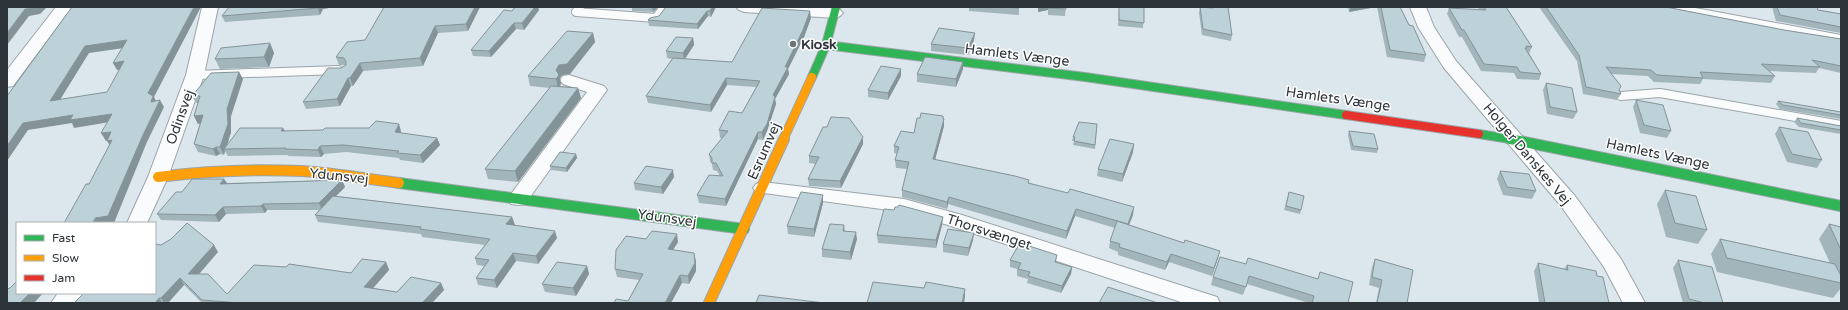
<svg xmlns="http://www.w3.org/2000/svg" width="1848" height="310" font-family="'Varela Round',sans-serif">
	<rect width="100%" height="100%" fill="#dce7ed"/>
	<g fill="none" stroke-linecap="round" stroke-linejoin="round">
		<g stroke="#9ba4a9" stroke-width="10">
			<path id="lane" d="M 580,7 L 576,12 L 656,18 L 664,7
				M 195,75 L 338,70
				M 1621,96 L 1660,93 L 1841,125"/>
		</g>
		<g stroke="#9ba4a9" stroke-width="2">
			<path id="street" d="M 56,7 L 72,7 L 13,86 L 7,87 L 7,70 Z
				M 202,7 L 218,7 L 204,75 L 168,177 L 147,223 L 127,223 L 148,177 L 186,75 Z
				M 736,7 C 766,7 813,3 840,10 L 843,13 L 840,16 L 835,18 L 744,12 L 739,10 Z
				M 1410,7 L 1426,7 L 1434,27 L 1456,61 L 1575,196 L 1621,259 L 1645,303 L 1623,303 L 1604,267 L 1561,206 L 1444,68 L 1418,27 Z
				M 1657,7 L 1690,7 L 1841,35 L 1841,45 L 1665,12 L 1660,10 Z
				M 569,75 L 604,86 L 607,90 L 525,204 L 518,205 L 511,204 L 508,199 L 511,194 L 587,92 L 563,84 L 560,80 L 563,76 Z
				M 763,182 L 904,199 L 962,215 L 1217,297 L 1220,303 L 1184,303 L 948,225 L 903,212 L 756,192 L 753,188 L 756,184 Z
				M 58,293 L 83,293 L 76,303 L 51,303 Z"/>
		</g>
		<g stroke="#9ba4a9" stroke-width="10">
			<path id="fast-far1" d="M 826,45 L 1085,77 L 1346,115
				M 812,77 L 826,45 L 836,7
				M 1479,134 L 1516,140"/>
		</g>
		<g stroke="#9ba4a9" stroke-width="12">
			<path id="fast" d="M 1510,139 L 1841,206
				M 399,183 L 744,229"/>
		</g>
		<g stroke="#9ba4a9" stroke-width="10">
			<path id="slow-far1" d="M 783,140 L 812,77"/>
		</g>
		<g stroke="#9ba4a9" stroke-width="12">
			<path id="slow" d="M 158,177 C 206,171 254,169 302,171 C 334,173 367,179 399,183
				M 709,303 L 784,139"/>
		</g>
		<g stroke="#9ba4a9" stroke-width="10">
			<path id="jam" d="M 1346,115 L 1479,134"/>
		</g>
		<use href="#lane" stroke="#fafbfc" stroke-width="8"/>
		<use href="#street" fill="#fafbfc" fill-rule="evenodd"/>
		<use href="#fast-far1" stroke="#30b455" stroke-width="8"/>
		<use href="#fast" stroke="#30b455" stroke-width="10"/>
		<use href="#slow-far1" stroke="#ff9f0a" stroke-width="8"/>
		<use href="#slow" stroke="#ff9f0a" stroke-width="10"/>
		<use href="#jam" stroke="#e5322d" stroke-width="8"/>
	</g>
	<path fill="#a2b5ba" d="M 229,7 L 329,8 L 323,9 L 320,15 L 225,22 L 222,16 Z
		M 480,7 L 468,31 L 438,33 L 423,66 L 363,71 L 353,86 L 351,86 L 340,106 L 306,109 L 303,102 L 341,68 L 346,65 L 339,65 L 336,57 L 365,40 Z
		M 515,7 L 538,7 L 539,10 L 524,30 L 516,29 L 491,57 L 473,56 L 471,50 L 512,11 Z
		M 632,7 L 658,7 L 653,12 L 632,11 Z
		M 666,7 L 716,7 L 711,17 L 708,16 L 698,29 L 649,26 L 648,20 L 659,16 Z
		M 969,7 L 1018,7 L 1019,8 L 1019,15 L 969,11 Z
		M 1038,7 L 1066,7 L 1065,16 L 1048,15 L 1048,10 L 1038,12 Z
		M 1119,7 L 1144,7 L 1143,28 L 1118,26 Z
		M 1200,7 L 1211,8 L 1211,7 L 1228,7 L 1232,35 L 1231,41 L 1202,35 L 1199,13 Z
		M 1348,7 L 1376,7 L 1349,12 Z
		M 1377,7 L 1400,7 L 1409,25 L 1426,55 L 1424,62 L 1387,57 Z
		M 1478,7 L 1506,7 L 1532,47 L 1529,53 L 1541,74 L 1539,80 L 1517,79 L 1514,73 L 1481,71 L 1462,37 L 1459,37 L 1447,14 L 1449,8 L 1479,10 Z
		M 1539,7 L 1666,7 L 1784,30 L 1841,39 L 1841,73 L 1819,68 L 1816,73 L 1769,71 L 1775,76 L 1771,83 L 1703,79 L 1700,84 L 1654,82 L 1648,76 L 1611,74 L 1621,94 L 1617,100 L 1583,94 L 1577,61 Z
		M 1772,7 L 1817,7 L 1818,10 L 1841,14 L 1841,33 L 1776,21 Z
		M 811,18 L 804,37 L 788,69 L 789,74 L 775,99 L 776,104 L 767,131 L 763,140 L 758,139 L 726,206 L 699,203 L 697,195 L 720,176 L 717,171 L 713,170 L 712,164 L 710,161 L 709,154 L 723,138 L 720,138 L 719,130 L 742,113 L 756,87 L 727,85 L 711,112 L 648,103 L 646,96 L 673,59 L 667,58 L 666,51 L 693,38 L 694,45 L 685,59 L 732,62 Z
		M 593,33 L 595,42 L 570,74 L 562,75 L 560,78 L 561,84 L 560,86 L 578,88 L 581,98 L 518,182 L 488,179 L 485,169 L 550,88 L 530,86 L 528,76 Z
		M 974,40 L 968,55 L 931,51 L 931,44 Z
		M 270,43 L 274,53 L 269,67 L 220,69 L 215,59 Z
		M 963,69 L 956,87 L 917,82 L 917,74 Z
		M 239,72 L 243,79 L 231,116 L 231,132 L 227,145 L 283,128 L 285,131 L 401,131 L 401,133 L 437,138 L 440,145 L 423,163 L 400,160 L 399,158 L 346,152 L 324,154 L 321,157 L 288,156 L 288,155 L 228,156 L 225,151 L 224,155 L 220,154 L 216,156 L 198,152 L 194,144 L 200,123 L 198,124 L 194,116 L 198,103 L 196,103 L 192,96 Z
		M 901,76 L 888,100 L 868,97 L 868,90 Z
		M 1546,83 L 1577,112 L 1573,119 L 1547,114 L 1543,90 Z
		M 1636,100 L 1671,131 L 1667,138 L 1640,133 L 1633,107 Z
		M 1778,101 L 1841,112 L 1841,119 L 1780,109 L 1776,104 Z
		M 943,116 L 944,126 L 935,160 L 1029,180 L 1029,183 L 1133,215 L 1129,225 L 1218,258 L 1212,276 L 1169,262 L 1165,270 L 1118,255 L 1118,252 L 1109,248 L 1110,241 L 1115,228 L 1075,216 L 1066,239 L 948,204 L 947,209 L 902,197 L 902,190 L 907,169 L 896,168 L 895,160 L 898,154 L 894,153 L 894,146 L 914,133 L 920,118 Z
		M 1797,118 L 1841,126 L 1841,134 L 1799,127 L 1794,122 Z
		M 1097,124 L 1095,149 L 1073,145 L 1074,141 L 1072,141 L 1073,137 Z
		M 1779,127 L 1822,160 L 1817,168 L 1787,162 L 1775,134 Z
		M 1349,131 L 1378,149 L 1377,153 L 1351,150 L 1348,135 Z
		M 863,144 L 841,188 L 809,186 L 808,179 L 816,164 L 809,163 L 809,156 Z
		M 1133,152 L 1122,182 L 1097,176 L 1098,169 Z
		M 576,154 L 577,158 L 567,172 L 551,170 L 550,166 Z
		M 1500,171 L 1536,191 L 1532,199 L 1503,195 L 1497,179 Z
		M 674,177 L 663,194 L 635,190 L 634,183 Z
		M 224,179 L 227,183 L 342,180 L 345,187 L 336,196 L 512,217 L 515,225 L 514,225 L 557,238 L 538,264 L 516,261 L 497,288 L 478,285 L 476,278 L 484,266 L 477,265 L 475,258 L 485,245 L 422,237 L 421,234 L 318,222 L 315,215 L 319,210 L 267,210 L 265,213 L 226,214 L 219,222 L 161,220 L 157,214 Z
		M 1665,190 L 1707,230 L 1698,244 L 1666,237 L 1657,204 Z
		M 1289,192 L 1301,210 L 1300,214 L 1284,210 Z
		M 823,195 L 823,203 L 814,237 L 788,234 L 787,226 Z
		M 898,207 L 943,217 L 942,225 L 936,248 L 878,243 L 877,235 L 894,210 Z
		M 1829,224 L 1841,227 L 1841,288 L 1833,298 L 1717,272 L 1711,254 L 1720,239 L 1830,263 L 1819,239 Z
		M 844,225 L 845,231 L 857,239 L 851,260 L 822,257 L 822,249 Z
		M 646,239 L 678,242 L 673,250 L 696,261 L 696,271 L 689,284 L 682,283 L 628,301 L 639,280 L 617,277 L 615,269 Z
		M 973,240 L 968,256 L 943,252 L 943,244 Z
		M 161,245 L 218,252 L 199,274 L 227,294 L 351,273 L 386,262 L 389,270 L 373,288 L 397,292 L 441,283 L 444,290 L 432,303 L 202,303 L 184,285 L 168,303 L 74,303 L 155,293 Z
		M 1057,255 L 1056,262 L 1072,267 L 1071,274 L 1061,293 L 1027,283 L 1028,279 L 1017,276 L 1017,269 L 1010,267 L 1010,260 Z
		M 1375,259 L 1407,303 L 1376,303 L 1379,288 L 1369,285 L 1372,267 Z
		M 1678,260 L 1723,303 L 1683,303 L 1673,268 Z
		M 1538,263 L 1564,269 L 1567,265 L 1597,276 L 1609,303 L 1539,303 L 1534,271 Z
		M 1246,264 L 1318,279 L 1320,272 L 1348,303 L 1309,303 L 1247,284 L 1243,295 L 1211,285 L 1213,277 Z
		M 587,266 L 589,274 L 576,296 L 545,292 L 542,284 Z
		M 10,288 L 17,293 L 52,293 L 50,294 L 42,294 L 34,303 L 7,303 Z"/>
	<path fill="#849397" d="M 37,7 L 47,7 L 40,14 L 29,16 L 7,45 L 7,33 L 25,9 Z
		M 194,7 L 201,7 L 154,97 L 157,103 L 151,102 L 148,93 Z
		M 318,7 L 329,7 L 329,8 L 323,9 L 320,15 L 318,8 Z
		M 475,7 L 480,7 L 468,31 L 466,24 Z
		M 535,7 L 538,7 L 539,10 L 524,30 L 522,23 Z
		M 652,7 L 658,7 L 653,12 Z
		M 712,7 L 716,7 L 711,17 L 710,11 Z
		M 1038,7 L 1048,7 L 1048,10 L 1038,12 Z
		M 1351,7 L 1376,7 L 1349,12 Z
		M 707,11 L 708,16 L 698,29 L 697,24 Z
		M 810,11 L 811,18 L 804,37 L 788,69 L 789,74 L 775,99 L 776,104 L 767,131 L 763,140 L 762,132 L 773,95 Z
		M 514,23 L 516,29 L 491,57 L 489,51 Z
		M 435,26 L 438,33 L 423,66 L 420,58 Z
		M 593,33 L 595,42 L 570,74 L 562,75 L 560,78 L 561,84 L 558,88 L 556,79 L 556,70 L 559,65 Z
		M 975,33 L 974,40 L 968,55 L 968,48 Z
		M 693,38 L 694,45 L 684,60 L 683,53 Z
		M 127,40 L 131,47 L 89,53 L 55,108 L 50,101 L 85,46 Z
		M 270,43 L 274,53 L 269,67 L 264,57 Z
		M 124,61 L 128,68 L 117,70 L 113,63 Z
		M 963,62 L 963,69 L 956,87 L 956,79 Z
		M 360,63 L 363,71 L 353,86 L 350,78 Z
		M 901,69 L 901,76 L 888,100 L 888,93 Z
		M 239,72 L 243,79 L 231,116 L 231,132 L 226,149 L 224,149 L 225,151 L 224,155 L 220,147 L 227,109 Z
		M 348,78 L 351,86 L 340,106 L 337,99 Z
		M 726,78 L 727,85 L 711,112 L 710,105 Z
		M 578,88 L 581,98 L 518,182 L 515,171 Z
		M 160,100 L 164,107 L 147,142 L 114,223 L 93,223 L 143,135 Z
		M 112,114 L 116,121 L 74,128 L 72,123 L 28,130 L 7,161 L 7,146 L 23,123 L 73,115 Z
		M 203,115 L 207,122 L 198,124 L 194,116 Z
		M 944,119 L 944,126 L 933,167 L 933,159 Z
		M 399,124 L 401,131 L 398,140 L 395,132 Z
		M 283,128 L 287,135 L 281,131 Z
		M 111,132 L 115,139 L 106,141 L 101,133 Z
		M 758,132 L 758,139 L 726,206 L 725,199 Z
		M 863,137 L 863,144 L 841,188 L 840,181 Z
		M 437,138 L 440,145 L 423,163 L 420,155 Z
		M 112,140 L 112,149 L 107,141 Z
		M 1134,144 L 1133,152 L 1122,182 L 1123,174 Z
		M 320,146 L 324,154 L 321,157 L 318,150 Z
		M 216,147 L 220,154 L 216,156 L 213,149 Z
		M 576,154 L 577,158 L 567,172 L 566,168 Z
		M 673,170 L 674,177 L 663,194 L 661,187 Z
		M 224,179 L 228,185 L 220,184 Z
		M 342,180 L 345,187 L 322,210 L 319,203 Z
		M 823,195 L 823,203 L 814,237 L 814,229 Z
		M 949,197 L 948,204 L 947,209 L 947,202 Z
		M 263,204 L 267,210 L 265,213 L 261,206 Z
		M 223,207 L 226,214 L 219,222 L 215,215 Z
		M 1134,207 L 1133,215 L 1126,232 L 1128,224 Z
		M 1076,209 L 1075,216 L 1066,239 L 1067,231 Z
		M 512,217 L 515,225 L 509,232 L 506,224 Z
		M 943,217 L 942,225 L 936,248 L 936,240 Z
		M 555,231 L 557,238 L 538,264 L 536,256 Z
		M 856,232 L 857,239 L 851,260 L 850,252 Z
		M 974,233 L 973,240 L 968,256 L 969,248 Z
		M 677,234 L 678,242 L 669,256 L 668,249 Z
		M 214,245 L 218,252 L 193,281 L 188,274 Z
		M 1220,251 L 1218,258 L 1212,276 L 1214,268 Z
		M 513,253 L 516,261 L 497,288 L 494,280 Z
		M 694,253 L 696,261 L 696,271 L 689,284 L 688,276 Z
		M 1171,254 L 1169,262 L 1165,270 L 1167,262 Z
		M 386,262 L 389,270 L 368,294 L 364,287 Z
		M 587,266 L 589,274 L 576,296 L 573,288 Z
		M 1072,267 L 1071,274 L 1061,293 L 1062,286 Z
		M 680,275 L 682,283 L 671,303 L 665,303 Z
		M 180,278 L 184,285 L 168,303 L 164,303 L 161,298 Z
		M 441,283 L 444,290 L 432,303 L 422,303 Z
		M 965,289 L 965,297 L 964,303 L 962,303 Z
		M 30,293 L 41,293 L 42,294 L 34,303 L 20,303 Z
		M 159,298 L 162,303 L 155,303 Z"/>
	<path fill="#bcd2d8" stroke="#849397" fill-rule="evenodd" d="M 7,7 L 37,7 L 36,8 L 25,9 L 7,33 Z
		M 72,7 L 194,7 L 148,93 L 153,96 L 151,102 L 160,100 L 143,135 L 108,216 L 95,218 L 93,223 L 64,223 L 86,184 L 89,184 L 112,140 L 107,141 L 111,132 L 101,133 L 112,114 L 70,120 L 73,115 L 23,123 L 7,146 L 7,96 ZM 127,40 L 113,63 L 124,61 L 107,92 L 50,101 L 85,46 Z
		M 229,7 L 318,7 L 318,8 L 222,16 Z
		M 384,7 L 475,7 L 466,24 L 435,26 L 420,58 L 360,63 L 350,78 L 348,78 L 337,99 L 303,102 L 328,68 L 341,68 L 346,65 L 346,62 L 344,58 L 336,57 L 347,42 L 365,40 Z
		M 515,7 L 535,7 L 522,23 L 514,23 L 489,51 L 471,50 L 504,10 L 512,11 Z
		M 666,7 L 712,7 L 710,11 L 707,11 L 697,24 L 648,20 L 650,18 L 659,16 Z
		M 1002,7 L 1018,7 L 1019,8 Z
		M 1048,7 L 1066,7 L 1066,9 L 1048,8 Z
		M 1119,7 L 1144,7 L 1144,23 L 1119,20 Z
		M 1200,7 L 1213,8 L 1213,7 L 1228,7 L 1232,35 L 1203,29 Z
		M 1381,7 L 1400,7 L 1409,25 L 1413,26 L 1426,55 L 1390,50 Z
		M 1484,7 L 1506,7 L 1532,47 L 1526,46 L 1527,48 L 1525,48 L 1541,74 L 1520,72 L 1517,67 L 1484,64 L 1464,30 L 1462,30 L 1449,8 L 1486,10 Z
		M 1546,7 L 1666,7 L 1784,30 L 1841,39 L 1841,66 L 1812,60 L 1820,67 L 1761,64 L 1775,76 L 1700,72 L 1703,78 L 1657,75 L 1651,70 L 1606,67 L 1621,86 L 1619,90 L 1621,94 L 1586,87 L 1579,55 Z
		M 1777,7 L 1817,7 L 1818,10 L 1841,14 L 1841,27 L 1780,15 Z
		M 762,8 L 810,11 L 803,30 L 785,67 L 788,67 L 773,95 L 775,97 L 767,124 L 762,132 L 758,132 L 725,199 L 697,195 L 709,175 L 723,176 L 716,163 L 712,163 L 712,158 L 709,154 L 728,131 L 719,130 L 729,111 L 742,113 L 760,81 L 726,78 L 710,105 L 646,96 L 673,58 L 732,62 Z
		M 939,28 L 975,33 L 968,48 L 931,44 Z
		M 567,31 L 593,33 L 567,64 L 559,65 L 556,70 L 559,75 L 556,79 L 528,76 Z
		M 676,37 L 693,38 L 683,53 L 666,51 Z
		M 270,43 L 264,57 L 215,59 L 221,48 Z
		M 925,57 L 963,62 L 956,79 L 917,74 Z
		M 881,66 L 901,69 L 888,93 L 868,90 Z
		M 239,72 L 227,109 L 228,124 L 220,147 L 216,147 L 213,149 L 194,144 L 203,115 L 194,116 L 200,96 L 192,96 L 211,73 Z
		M 1546,83 L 1572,88 L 1577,112 L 1550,107 Z
		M 551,86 L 578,88 L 515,171 L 485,169 Z
		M 1636,100 L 1663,105 L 1671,131 L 1644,125 Z
		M 1778,101 L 1841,112 L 1841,115 L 1783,105 Z
		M 921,113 L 943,116 L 943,119 L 944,119 L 933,159 L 1015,176 L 1029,180 L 1028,183 L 1068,193 L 1070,189 L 1134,207 L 1128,224 L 1076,209 L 1067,231 L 949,197 L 947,202 L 902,190 L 909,162 L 895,160 L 899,147 L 894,146 L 901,131 L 914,133 L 917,118 L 920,118 Z
		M 831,117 L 849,118 L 863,137 L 840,181 L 808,179 L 819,157 L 809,156 L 823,127 L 827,127 Z
		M 1797,118 L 1841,126 L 1841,130 L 1801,123 Z
		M 376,121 L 399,124 L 395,132 L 437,138 L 420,155 L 397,153 L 399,151 L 343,145 L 320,146 L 318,150 L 285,149 L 286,148 L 224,149 L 240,128 L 283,128 L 281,131 L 323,130 L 325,128 L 369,128 Z
		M 1079,122 L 1097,124 L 1095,145 L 1074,141 L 1075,137 L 1073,137 Z
		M 1779,127 L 1808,132 L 1822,160 L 1792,154 Z
		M 1349,131 L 1374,134 L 1378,149 L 1353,146 Z
		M 1110,139 L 1134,144 L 1123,174 L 1098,169 Z
		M 560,152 L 576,154 L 566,168 L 550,166 Z
		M 646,166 L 673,170 L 661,187 L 634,183 Z
		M 1500,171 L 1529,174 L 1536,191 L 1507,187 Z
		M 192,179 L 224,179 L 220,184 L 342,180 L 319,203 L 263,204 L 261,206 L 223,207 L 215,215 L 157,214 L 176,192 L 182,192 Z
		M 1665,190 L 1696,196 L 1707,230 L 1675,223 Z
		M 801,192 L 823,195 L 814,229 L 787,226 Z
		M 1289,192 L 1304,196 L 1301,210 L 1286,206 Z
		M 333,196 L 512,217 L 506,224 L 555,231 L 536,256 L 513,253 L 494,280 L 476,278 L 489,260 L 475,258 L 490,239 L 420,229 L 421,227 L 315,215 Z
		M 899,205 L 943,217 L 936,240 L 877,235 L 884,209 L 894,210 L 895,207 L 898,207 Z
		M 1117,221 L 1184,243 L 1185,240 L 1220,251 L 1214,268 L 1171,254 L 1167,262 L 1119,247 L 1120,244 L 1110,241 Z
		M 187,223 L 214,245 L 188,274 L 208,274 L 227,294 L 254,265 L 286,267 L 289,264 L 351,273 L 362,259 L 386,262 L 364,287 L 397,292 L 411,277 L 441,283 L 422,303 L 240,303 L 202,300 L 180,278 L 161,298 L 159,298 L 155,303 L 74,303 L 84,293 L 155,293 L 155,244 L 161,245 L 171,239 Z
		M 830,224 L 844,225 L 843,231 L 856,232 L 850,252 L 822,249 Z
		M 1829,224 L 1841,227 L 1841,250 Z
		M 948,229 L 974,233 L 969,248 L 943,244 Z
		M 652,231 L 677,234 L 668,249 L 694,253 L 695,263 L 688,276 L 680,275 L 665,303 L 614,303 L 616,299 L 628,301 L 643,274 L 615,269 L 616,250 L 626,236 L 646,239 Z
		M 1720,239 L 1835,264 L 1841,276 L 1841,283 L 1727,258 Z
		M 1020,243 L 1057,255 L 1055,262 L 1072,267 L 1062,286 L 1028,276 L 1030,272 L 1018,269 L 1021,263 L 1010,260 Z
		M 1220,257 L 1246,264 L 1248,258 L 1318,279 L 1320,272 L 1353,282 L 1348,303 L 1312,303 L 1314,296 L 1249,276 L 1246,287 L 1213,277 Z
		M 1375,259 L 1413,270 L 1407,303 L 1377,303 L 1382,280 L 1372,277 Z
		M 1678,260 L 1712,267 L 1723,303 L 1705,303 L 1689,299 Z
		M 557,262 L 587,266 L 573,288 L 542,284 Z
		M 1538,263 L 1568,270 L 1567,265 L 1596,271 L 1597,276 L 1603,277 L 1609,303 L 1545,303 Z
		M 17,281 L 17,293 L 30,293 L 20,303 L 7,303 L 7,289 L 10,288 Z
		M 873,282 L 924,288 L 926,282 L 965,289 L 962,303 L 867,303 Z
		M 1108,287 L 1158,303 L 1099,303 Z
		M 759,295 L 824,303 L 756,303 Z"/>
	<circle fill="#6a7378" stroke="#fff" stroke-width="1.5" cx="793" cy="44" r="4"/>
	<g text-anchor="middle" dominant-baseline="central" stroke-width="3" stroke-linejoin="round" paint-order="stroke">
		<g font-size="14" font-weight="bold" fill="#2d3439" stroke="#fff" text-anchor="start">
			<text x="801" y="44">Kiosk</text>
		</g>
		<g font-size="14" fill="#2d3439" stroke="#fff">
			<text transform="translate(1017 55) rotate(7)">Hamlets Vænge</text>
			<text transform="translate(1338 99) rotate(8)">Hamlets Vænge</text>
			<text transform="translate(180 117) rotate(-70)">Odinsvej</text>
			<text transform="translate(764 151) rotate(-66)">Esrumvej</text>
			<text transform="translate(1527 154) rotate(50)">Holger Danskes Vej</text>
			<text transform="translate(1658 154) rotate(12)">Hamlets Vænge</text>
			<text transform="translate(339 176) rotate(6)">Ydunsvej</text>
			<text transform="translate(667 218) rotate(8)">Ydunsvej</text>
			<text transform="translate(989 232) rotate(18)">Thorsvænget</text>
		</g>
	</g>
	<rect width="1848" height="310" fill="none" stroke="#2d3439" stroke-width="16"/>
	<rect x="16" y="222" width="140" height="72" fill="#ffffff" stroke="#abaeb0"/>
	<rect x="24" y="235" width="20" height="6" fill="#30b455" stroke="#abaeb0"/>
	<text x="52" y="242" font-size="12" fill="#2d3439">Fast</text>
	<rect x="24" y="255" width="20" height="6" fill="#ff9f0a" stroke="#abaeb0"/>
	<text x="52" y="262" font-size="12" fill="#2d3439">Slow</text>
	<rect x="24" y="275" width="20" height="6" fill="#e5322d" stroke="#abaeb0"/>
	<text x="52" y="282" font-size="12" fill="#2d3439">Jam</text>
</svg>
